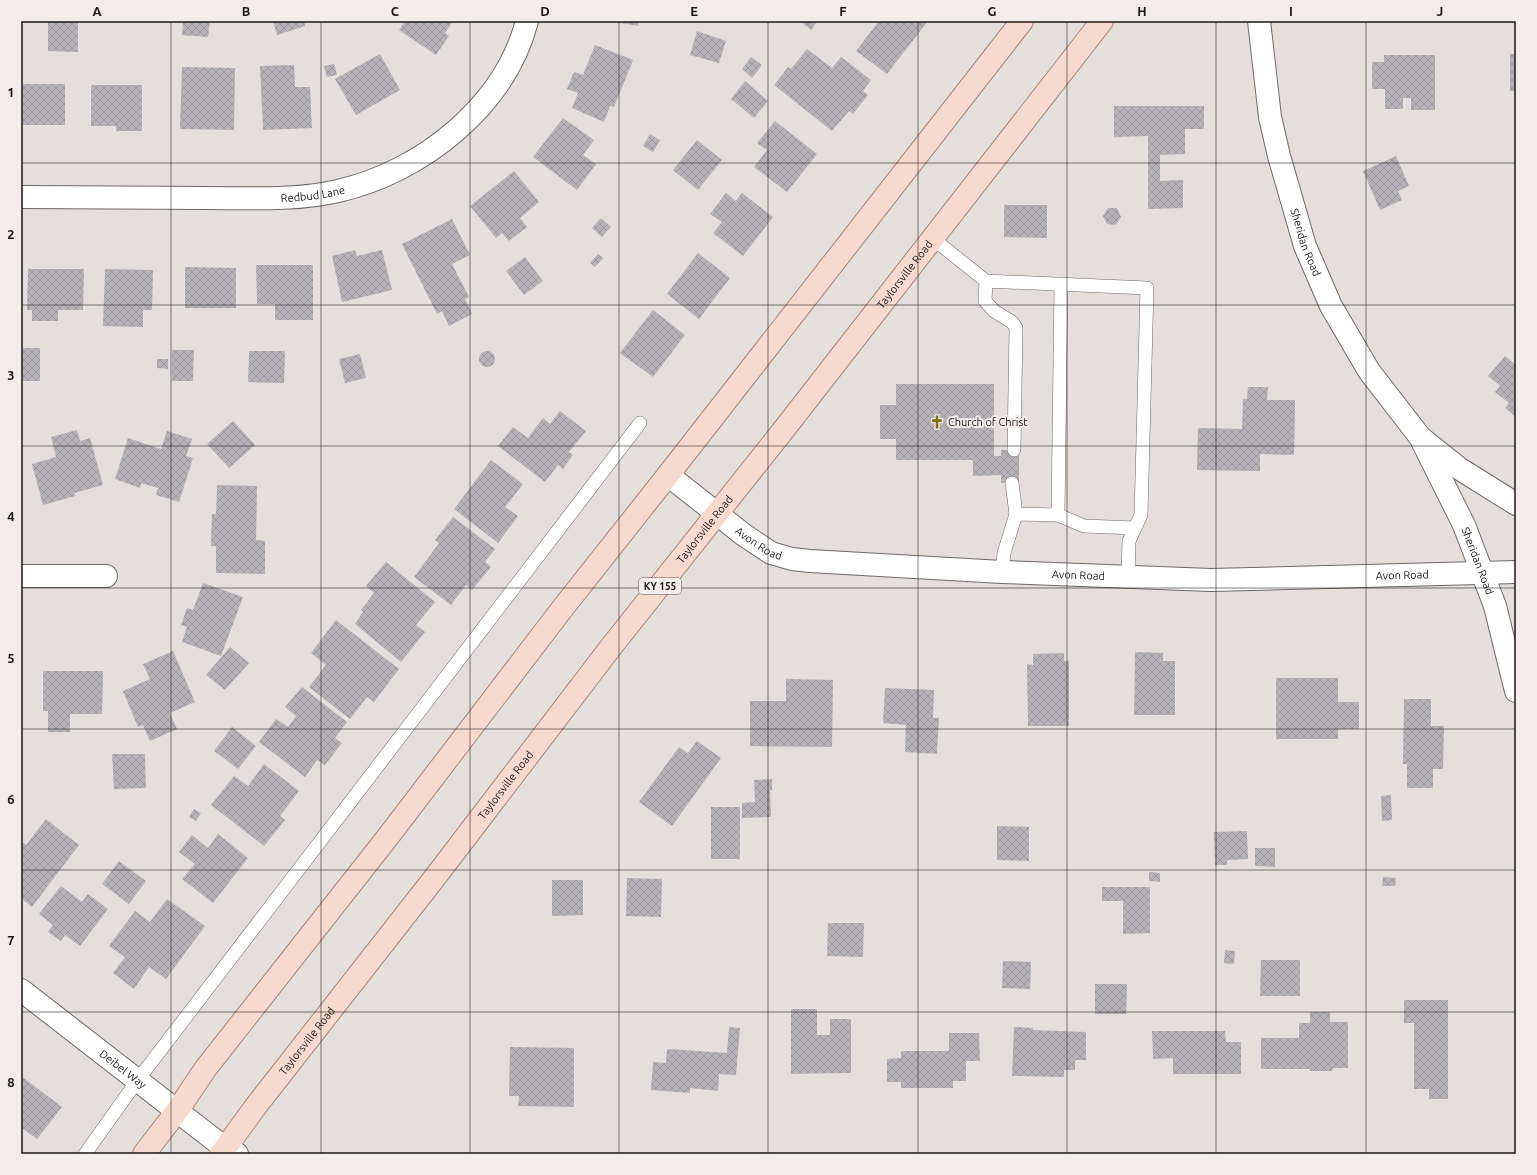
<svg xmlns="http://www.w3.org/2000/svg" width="1537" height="1175" font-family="Ubuntu,sans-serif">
	<defs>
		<pattern id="building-cross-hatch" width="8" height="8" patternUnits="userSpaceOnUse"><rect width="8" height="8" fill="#b5b3b7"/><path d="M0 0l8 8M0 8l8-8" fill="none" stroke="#9b999d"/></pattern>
	</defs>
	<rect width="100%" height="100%" fill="#e4dfdd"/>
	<path fill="url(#building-cross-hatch)" d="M 48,21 L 78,21 L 78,52 L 48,51 Z
		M 183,21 L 210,21 L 208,37 L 182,35 Z
		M 273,21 L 304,21 L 305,26 L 277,35 Z
		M 405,21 L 453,21 L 445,33 L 449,36 L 436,55 L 399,30 Z
		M 610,21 L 639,21 L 638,26 Z
		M 800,21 L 813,21 L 816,23 L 811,30 Z
		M 879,21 L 928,21 L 887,74 L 856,51 Z
		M 697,31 L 726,41 L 719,63 L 690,55 Z
		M 595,45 L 633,60 L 614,107 L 610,106 L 604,122 L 572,108 L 578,93 L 567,89 L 574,72 L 583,75 Z
		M 807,49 L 832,68 L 841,57 L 871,80 L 863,91 L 868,95 L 853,114 L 849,111 L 832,131 L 774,85 L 788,67 L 791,69 Z
		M 380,54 L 400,90 L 356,115 L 335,79 Z
		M 1510,54 L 1516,54 L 1516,91 L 1510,91 Z
		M 1384,55 L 1435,55 L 1435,110 L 1411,110 L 1411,98 L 1403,98 L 1403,109 L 1385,109 L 1385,89 L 1372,89 L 1372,62 L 1384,62 Z
		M 751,57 L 762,65 L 752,78 L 742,69 Z
		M 334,64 L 337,75 L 327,77 L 324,66 Z
		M 294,65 L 295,87 L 310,87 L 312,128 L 263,130 L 260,66 Z
		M 182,67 L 235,68 L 234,130 L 180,129 Z
		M 745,81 L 768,101 L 754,118 L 731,99 Z
		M 21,84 L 65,84 L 65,125 L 21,125 Z
		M 91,85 L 142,85 L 142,131 L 116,131 L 116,126 L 91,126 Z
		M 1114,106 L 1204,106 L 1204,129 L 1185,129 L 1185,154 L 1160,155 L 1160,181 L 1183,180 L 1183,208 L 1148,209 L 1148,136 L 1114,137 Z
		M 563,118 L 594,140 L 583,155 L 596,164 L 577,190 L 533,157 Z
		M 775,121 L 817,154 L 787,192 L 754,167 L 767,150 L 757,143 Z
		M 650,134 L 660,140 L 653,152 L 643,146 Z
		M 697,140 L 722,160 L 698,190 L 673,170 Z
		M 1396,156 L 1409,186 L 1398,191 L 1402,200 L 1380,210 L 1363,171 Z
		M 514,171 L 539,202 L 520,218 L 527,227 L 509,241 L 502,233 L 496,238 L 470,206 Z
		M 726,193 L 736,201 L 742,193 L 773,217 L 743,256 L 713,233 L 722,222 L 710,214 Z
		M 1004,205 L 1047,205 L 1047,238 L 1004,237 Z
		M 1108,208 L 1117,208 L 1121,217 L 1116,225 L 1107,224 L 1103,216 Z
		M 601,218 L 611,227 L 602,237 L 592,228 Z
		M 452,219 L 470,255 L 452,264 L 469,297 L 465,299 L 472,314 L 449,326 L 442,311 L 437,314 L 402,244 Z
		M 355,250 L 357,256 L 382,250 L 392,290 L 342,302 L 332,256 Z
		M 698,253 L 730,278 L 699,319 L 667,294 Z
		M 598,254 L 603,258 L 595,267 L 590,263 Z
		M 525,257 L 543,281 L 524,295 L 506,271 Z
		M 256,265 L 313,265 L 313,320 L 275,320 L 275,304 L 257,304 Z
		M 185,267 L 236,268 L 236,308 L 185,308 Z
		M 28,269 L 84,269 L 83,310 L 58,310 L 58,321 L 32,321 L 32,310 L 27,310 Z
		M 105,269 L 153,270 L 152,310 L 143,310 L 143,327 L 103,326 Z
		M 653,310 L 685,335 L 653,377 L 620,353 Z
		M 21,348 L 40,348 L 40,381 L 21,381 Z
		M 172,350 L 194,350 L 193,381 L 172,381 Z
		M479 359a8 8 0 1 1 16 0a8 8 0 1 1-16 0Z
		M 249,351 L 285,351 L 284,383 L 248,382 Z
		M 360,354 L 366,378 L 345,383 L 339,359 Z
		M 1505,356 L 1516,365 L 1516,417 L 1505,408 L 1509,403 L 1495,392 L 1500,386 L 1488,376 Z
		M 157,359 L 168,359 L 168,369 L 157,368 Z
		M 896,384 L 994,384 L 994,456 L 1001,456 L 1001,450 L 1019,450 L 1019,483 L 1001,483 L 1001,475 L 973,476 L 973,460 L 896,460 L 896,439 L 880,439 L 880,405 L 896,405 Z
		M 1248,387 L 1268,387 L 1267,400 L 1295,400 L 1294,455 L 1260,454 L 1260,471 L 1197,470 L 1198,428 L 1242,429 L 1243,399 L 1247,399 Z
		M 560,411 L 586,431 L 569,452 L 573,455 L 563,469 L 558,465 L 545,482 L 498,446 L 513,427 L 528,438 L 543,418 L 550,424 Z
		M 233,421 L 255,445 L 229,468 L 207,444 Z
		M 77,430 L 80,441 L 90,438 L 103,485 L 74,493 L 75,496 L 43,505 L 32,464 L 56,457 L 51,437 Z
		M 167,431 L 192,439 L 186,456 L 193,458 L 179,502 L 156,495 L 158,488 L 141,483 L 140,488 L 115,479 L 128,438 L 161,449 Z
		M 491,460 L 523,484 L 505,507 L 518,516 L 498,543 L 454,509 Z
		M 217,485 L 257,486 L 256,540 L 265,541 L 265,574 L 216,573 L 216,546 L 211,546 L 212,514 L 216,514 Z
		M 453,517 L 495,549 L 485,562 L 491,567 L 472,590 L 466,585 L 451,605 L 414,577 L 439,543 L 435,540 Z
		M 386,562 L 435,602 L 416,625 L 425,632 L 401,662 L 355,624 L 363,612 L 361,610 L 374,593 L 366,586 Z
		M 203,583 L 243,597 L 221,656 L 182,642 L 187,627 L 181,625 L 187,608 L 193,610 Z
		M 336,620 L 399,669 L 374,702 L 367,697 L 350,719 L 309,687 L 326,665 L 311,653 Z
		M 230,647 L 249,663 L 225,690 L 206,675 Z
		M 173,651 L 195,702 L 170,713 L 177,729 L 150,741 L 143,725 L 138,727 L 123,691 L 150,679 L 143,664 Z
		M 1135,652 L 1163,653 L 1163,661 L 1175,661 L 1175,715 L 1134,715 Z
		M 1064,653 L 1064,661 L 1069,661 L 1069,726 L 1028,726 L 1027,664 L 1033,665 L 1033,654 Z
		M 43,671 L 103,671 L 102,714 L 70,714 L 70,732 L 48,732 L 48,711 L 43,711 Z
		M 1276,678 L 1338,678 L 1338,702 L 1359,702 L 1359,729 L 1338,729 L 1338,739 L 1276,739 Z
		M 786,679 L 833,680 L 832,747 L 750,746 L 750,701 L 786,701 Z
		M 302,687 L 347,722 L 335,738 L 342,743 L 325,765 L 317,760 L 305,777 L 259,742 L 276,719 L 288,727 L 296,716 L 285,707 Z
		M 885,688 L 934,690 L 933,718 L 939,718 L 937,754 L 905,752 L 906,725 L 883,723 Z
		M 1404,699 L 1431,699 L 1431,726 L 1444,726 L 1443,769 L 1433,769 L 1433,788 L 1407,788 L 1407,764 L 1403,764 Z
		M 232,727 L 256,746 L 238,769 L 214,751 Z
		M 697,741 L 721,758 L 672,826 L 639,802 L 679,747 L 688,753 Z
		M 112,754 L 145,754 L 146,788 L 114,789 Z
		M 264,764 L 299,791 L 280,816 L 285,820 L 264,846 L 211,805 L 234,776 L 248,786 Z
		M 772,779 L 772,790 L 770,790 L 771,817 L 742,818 L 742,803 L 755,802 L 754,780 Z
		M 1391,795 L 1392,820 L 1382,821 L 1381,796 Z
		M 711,807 L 740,807 L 740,859 L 711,859 Z
		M 194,809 L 201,813 L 196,821 L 189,817 Z
		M 46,819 L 79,845 L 32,907 L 21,898 L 21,841 L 26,845 Z
		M 997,826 L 1029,827 L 1029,861 L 997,860 Z
		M 1247,831 L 1248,859 L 1227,860 L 1227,865 L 1215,865 L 1214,832 Z
		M 218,834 L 248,858 L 213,903 L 182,879 L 195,864 L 179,852 L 192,835 L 208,848 Z
		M 1255,848 L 1275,848 L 1275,867 L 1255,866 Z
		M 119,861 L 146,881 L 129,904 L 102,884 Z
		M 1149,872 L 1160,873 L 1160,882 L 1149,881 Z
		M 1383,877 L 1396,878 L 1395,886 L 1382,886 Z
		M 627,878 L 662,879 L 661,917 L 626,916 Z
		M 552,880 L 583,880 L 583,915 L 552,916 Z
		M 61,886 L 82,902 L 88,894 L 108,909 L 80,946 L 65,935 L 61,941 L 48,932 L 53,925 L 39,914 Z
		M 1102,887 L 1150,887 L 1150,933 L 1123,934 L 1123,901 L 1102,901 Z
		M 167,899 L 205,926 L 166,979 L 149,967 L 134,989 L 113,973 L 125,957 L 109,946 L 135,911 L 150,922 Z
		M 828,923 L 864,923 L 863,957 L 827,956 Z
		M 1225,950 L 1235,951 L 1234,964 L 1224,963 Z
		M 1261,960 L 1300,960 L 1300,996 L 1260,996 Z
		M 1003,961 L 1031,962 L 1030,989 L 1002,988 Z
		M 1095,984 L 1127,984 L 1126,1014 L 1095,1014 Z
		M 1404,1000 L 1448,1000 L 1448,1099 L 1429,1099 L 1429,1089 L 1414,1089 L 1414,1023 L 1404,1023 Z
		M 791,1009 L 817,1009 L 817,1035 L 830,1035 L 830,1019 L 851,1019 L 851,1073 L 791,1074 Z
		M 1310,1012 L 1330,1012 L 1330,1022 L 1348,1022 L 1348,1068 L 1333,1068 L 1332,1071 L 1310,1071 L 1310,1069 L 1261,1069 L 1261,1038 L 1299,1038 L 1299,1023 L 1310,1023 Z
		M 729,1027 L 740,1028 L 736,1075 L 719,1074 L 718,1091 L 690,1088 L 690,1093 L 651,1090 L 653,1062 L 666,1063 L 667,1049 L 727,1053 Z
		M 1014,1027 L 1033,1028 L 1033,1030 L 1086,1032 L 1086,1060 L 1075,1060 L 1075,1070 L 1064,1070 L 1064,1077 L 1012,1076 Z
		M 1152,1031 L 1225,1031 L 1226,1042 L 1241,1042 L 1241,1074 L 1173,1074 L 1173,1058 L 1153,1059 Z
		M 949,1033 L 979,1033 L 980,1061 L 966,1061 L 966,1081 L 953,1081 L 953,1088 L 901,1088 L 901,1082 L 887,1082 L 887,1059 L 901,1058 L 901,1051 L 949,1051 Z
		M 510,1047 L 574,1048 L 574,1107 L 518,1106 L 519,1096 L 509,1096 Z
		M 21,1076 L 62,1107 L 37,1139 L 21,1127 Z"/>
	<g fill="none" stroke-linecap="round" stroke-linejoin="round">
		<g stroke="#6d6967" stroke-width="14">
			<path id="service" d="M 932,238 L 986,281 L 1147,288 L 1141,515 L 1129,541 L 1128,577
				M 986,281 L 985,301 L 994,311 L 1012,322 L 1016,328 L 1014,450
				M 1012,483 L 1016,514
				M 1058,515 L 1084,526 L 1135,528
				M 1002,572 L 1004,553 L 1016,514 L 1058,515 L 1061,284
				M 85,1154 L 137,1081 L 640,423"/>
		</g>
		<g stroke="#6d6967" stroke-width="24">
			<g id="minor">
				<path id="s1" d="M 1259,21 L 1270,117 L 1279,156 L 1305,246 L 1331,306 L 1369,371 L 1420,437 L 1460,469 L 1516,504"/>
				<path id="s2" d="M 21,197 C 83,197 144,198 206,198 C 249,198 295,201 338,191 C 422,172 505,106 527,21"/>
				<path id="s3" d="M 1423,443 L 1464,525 L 1495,606 L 1516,691"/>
				<path id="s4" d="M 668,475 L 744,535 L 771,553 L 792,559 L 810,561 L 1002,572 L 1211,580 L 1516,572"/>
				<path d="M 21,576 L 106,576"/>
				<path id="s5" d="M 21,990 L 177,1111 L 225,1148 L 237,1154"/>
			</g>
		</g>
		<g stroke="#a78579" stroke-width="24">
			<g id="primary">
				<path d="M 144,1154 L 177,1111 L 206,1068 L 387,838 L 562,609 L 668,475 L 1022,21"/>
				<path id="s6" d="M 221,1154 L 256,1106 L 436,876 L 611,647 L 785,428 L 1102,21"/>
			</g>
		</g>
		<use href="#service" stroke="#fff" stroke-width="13"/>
		<use href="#minor" stroke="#fff" stroke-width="22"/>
		<use href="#primary" stroke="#f8d9ce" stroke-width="22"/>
	</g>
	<path fill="none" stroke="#191717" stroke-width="1" stroke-opacity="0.55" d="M 171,21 L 171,1154M 321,21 L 321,1154M 470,21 L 470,1154M 619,21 L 619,1154M 768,21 L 768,1154M 918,21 L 918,1154M 1067,21 L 1067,1154M 1216,21 L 1216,1154M 1366,21 L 1366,1154M 21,163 L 1516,163M 21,305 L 1516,305M 21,446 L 1516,446M 21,588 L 1516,588M 21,729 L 1516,729M 21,870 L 1516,870M 21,1012 L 1516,1012"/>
	<defs>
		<g id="church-bare" transform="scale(1.08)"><path d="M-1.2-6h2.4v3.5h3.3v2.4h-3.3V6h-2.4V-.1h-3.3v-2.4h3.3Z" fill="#826d0a" stroke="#f2eceb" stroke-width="2.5" paint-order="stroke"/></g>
	</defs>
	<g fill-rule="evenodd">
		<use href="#church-bare" x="937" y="422"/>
	</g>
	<g text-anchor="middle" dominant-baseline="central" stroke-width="4" stroke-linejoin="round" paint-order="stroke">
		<rect fill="#f2eceb" stroke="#5a5757" stroke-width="1" x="639" y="578" width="42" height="16" rx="3"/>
		<g font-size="10" font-weight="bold" fill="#191717">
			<text x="660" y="586">KY 155</text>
		</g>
		<g font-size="11" fill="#191717" stroke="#f2eceb">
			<text stroke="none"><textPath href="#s2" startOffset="292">Redbud Lane</textPath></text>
			<text stroke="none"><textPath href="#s1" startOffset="227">Sheridan Road</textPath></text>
			<text stroke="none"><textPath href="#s6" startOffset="1114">Taylorsville Road</textPath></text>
			<text stroke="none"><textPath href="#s6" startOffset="790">Taylorsville Road</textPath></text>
			<text stroke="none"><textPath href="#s4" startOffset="114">Avon Road</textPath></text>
			<text stroke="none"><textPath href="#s3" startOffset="130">Sheridan Road</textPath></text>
			<text stroke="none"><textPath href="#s4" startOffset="438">Avon Road</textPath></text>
			<text stroke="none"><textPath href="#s4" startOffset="762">Avon Road</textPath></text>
			<text stroke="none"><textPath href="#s6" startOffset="466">Taylorsville Road</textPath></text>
			<text stroke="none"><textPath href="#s6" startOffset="142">Taylorsville Road</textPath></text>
			<text stroke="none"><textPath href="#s5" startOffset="129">Deibel Way</textPath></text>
		</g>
		<g font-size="11" fill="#191717" stroke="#f2eceb" text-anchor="start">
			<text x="948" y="422">Church of Christ</text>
		</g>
	</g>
	<rect width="1537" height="1175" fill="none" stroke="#f2eceb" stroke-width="44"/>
	<rect x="22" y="22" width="1493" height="1131" fill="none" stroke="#191717" stroke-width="1.5"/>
	<g font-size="13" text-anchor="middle" font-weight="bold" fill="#191717">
		<text x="97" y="16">A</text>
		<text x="246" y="16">B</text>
		<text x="395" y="16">C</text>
		<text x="545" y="16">D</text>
		<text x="694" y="16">E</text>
		<text x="843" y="16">F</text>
		<text x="992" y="16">G</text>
		<text x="1142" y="16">H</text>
		<text x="1291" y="16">I</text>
		<text x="1440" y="16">J</text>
		<text x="11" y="97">1</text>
		<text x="11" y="239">2</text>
		<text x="11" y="380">3</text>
		<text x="11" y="521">4</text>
		<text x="11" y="663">5</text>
		<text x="11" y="804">6</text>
		<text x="11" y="945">7</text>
		<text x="11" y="1087">8</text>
	</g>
</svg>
